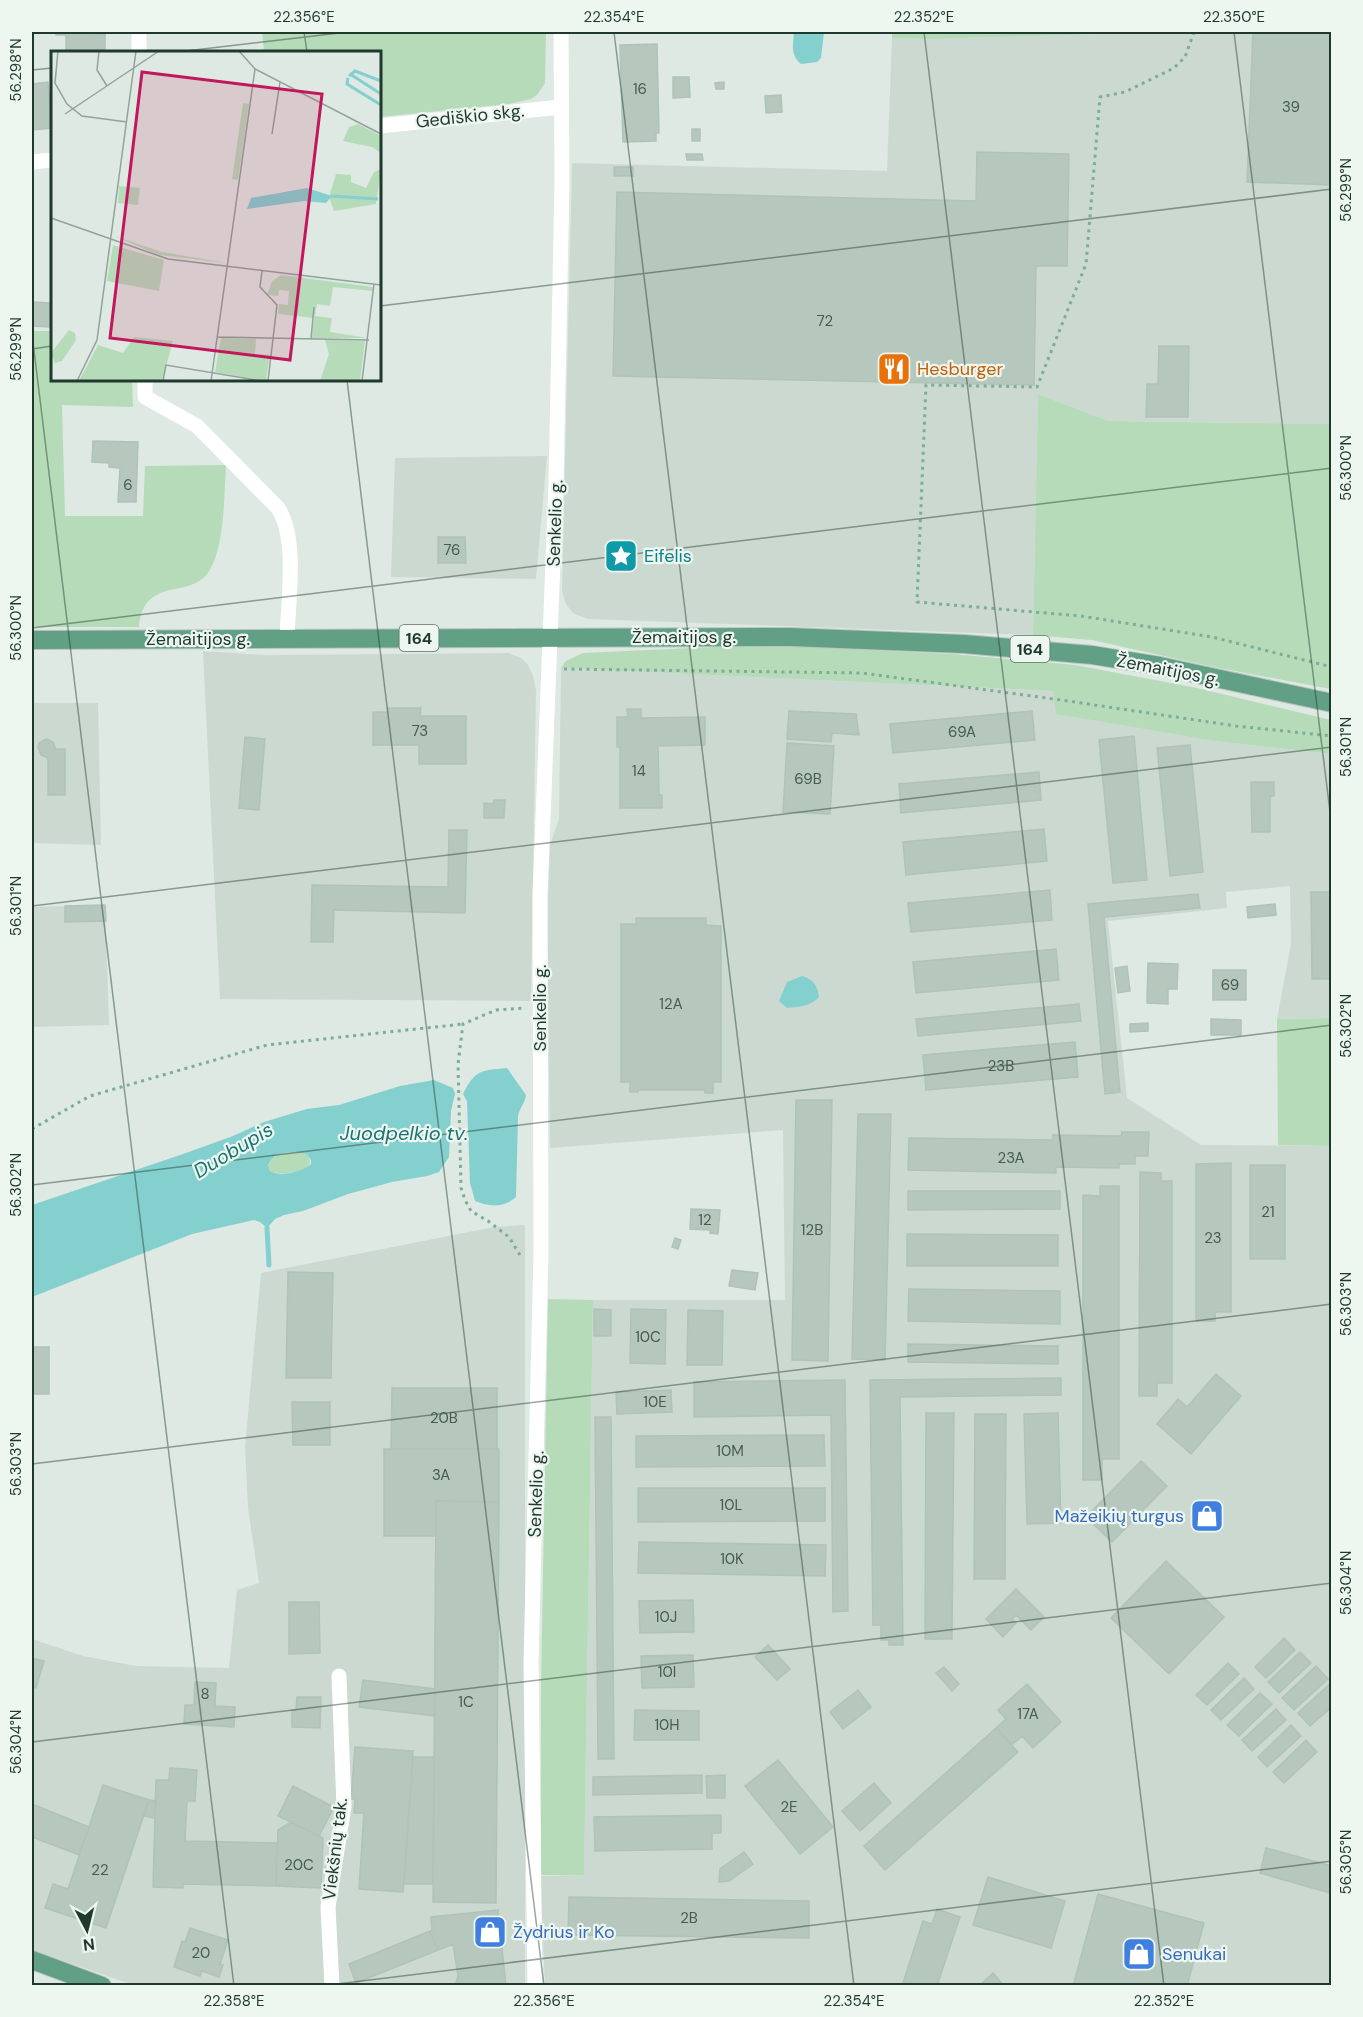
<svg xmlns="http://www.w3.org/2000/svg" width="1363" height="2017" font-family="'DM Sans',sans-serif">
	<rect width="100%" height="100%" fill="#dde9e2"/>
	<path fill="#ccd9d1" d="M 1167,32 L 1331,32 L 1331,424 L 1109,421 L 1038,394 L 1033,635 L 588,619 L 573,613 L 566,604 L 562,591 L 572,163 L 887,171 L 892,38 L 931,39 Z
		M 547,456 L 536,579 L 391,577 L 395,458 Z
		M 203,651 L 265,655 L 509,653 L 521,658 L 528,665 L 533,676 L 536,690 L 531,1001 L 220,999 Z
		M 561,668 L 1053,691 L 1057,714 L 1214,741 L 1331,754 L 1331,1018 L 1277,1019 L 1291,944 L 1290,886 L 1226,892 L 1227,908 L 1108,921 L 1127,1098 L 1201,1145 L 1331,1146 L 1331,1985 L 545,1985 L 540,1876 L 584,1875 L 593,1300 L 785,1300 L 783,1130 L 550,1148 L 547,928 L 550,845 L 559,819 Z
		M 32,703 L 98,703 L 101,845 L 32,843 Z
		M 105,905 L 109,1025 L 32,1027 L 32,907 Z
		M 525,1225 L 525,1985 L 133,1985 L 32,1950 L 32,1639 L 83,1656 L 136,1666 L 229,1668 L 237,1590 L 259,1583 L 248,1508 L 245,1447 L 261,1273 L 494,1227 Z"/>
	<path fill="#b6dbb9" d="M 262,32 L 546,32 L 545,83 L 537,95 L 531,99 L 509,104 L 380,117 L 380,52 L 264,52 Z
		M 892,32 L 1167,32 L 931,39 L 892,38 Z
		M 32,331 L 52,331 L 52,380 L 132,380 L 133,407 L 62,405 L 65,516 L 143,516 L 145,466 L 226,465 C 224,495 225,551 207,574 C 188,599 144,576 139,627 L 32,627 Z
		M 1038,394 L 1109,421 L 1331,424 L 1331,689 L 1214,667 L 1092,640 L 1033,635 Z
		M 737,646 L 783,646 L 952,654 L 1075,665 L 1197,688 L 1331,720 L 1331,754 L 1214,741 L 1056,714 L 1053,691 L 561,668 L 566,661 L 583,653 Z
		M 1331,1018 L 1331,1146 L 1278,1145 L 1277,1019 Z
		M 295,1152 L 307,1154 C 321,1173 280,1176 270,1171 L 268,1167 C 273,1153 282,1153 295,1152 Z
		M 548,1299 L 593,1300 L 584,1875 L 541,1875 L 541,1686 Z"/>
	<path fill="#84d0cf" fill-rule="evenodd" d="M 794,32 L 824,32 L 821,58 L 817,62 L 801,64 C 790,55 793,44 794,32 Z
		M 802,976 C 814,980 817,985 819,997 C 811,1006 799,1007 787,1008 L 779,1001 L 787,982 Z
		M 507,1068 L 526,1095 C 525,1104 519,1108 518,1117 L 516,1197 C 504,1208 489,1207 475,1201 L 470,1183 L 467,1101 L 463,1094 C 476,1069 480,1071 507,1068 Z
		M 434,1080 L 453,1088 L 455,1094 L 451,1111 L 449,1157 L 439,1172 L 427,1176 L 392,1182 L 348,1194 L 303,1211 L 284,1215 L 275,1219 L 267,1228 L 260,1222 L 254,1220 L 192,1234 L 32,1297 L 32,1205 L 186,1153 L 233,1136 L 264,1122 L 307,1109 L 339,1105 L 400,1086 ZM 295,1152 L 307,1154 L 311,1160 L 311,1164 C 303,1172 280,1177 270,1171 L 268,1166 C 273,1153 282,1153 295,1152 Z"/>
	<g fill="none" stroke-linecap="round" stroke-linejoin="round">
		<path stroke="#84d0cf" stroke-width="5" d="M 267,1228 L 269,1265"/>
	</g>
	<path fill="#b6c7bd" stroke="#b0c3b8" stroke-width="1.5" d="M 56,32 L 94,32 L 94,34 L 105,34 L 105,52 L 66,52 L 66,35 L 56,35 Z
		M 1253,32 L 1332,32 L 1332,185 L 1247,182 Z
		M 657,44 L 659,133 L 656,133 L 656,141 L 623,142 L 620,45 Z
		M 673,77 L 689,77 L 690,97 L 673,98 Z
		M 48,82 L 50,104 L 52,104 L 52,128 L 32,130 L 32,84 Z
		M 724,82 L 724,89 L 716,89 L 715,83 Z
		M 781,95 L 782,112 L 766,113 L 765,96 Z
		M 692,129 L 700,129 L 700,141 L 692,141 Z
		M 977,152 L 1069,154 L 1067,266 L 1036,266 L 1034,385 L 613,376 L 617,192 L 976,201 Z
		M 686,154 L 702,154 L 703,160 L 687,160 Z
		M 614,167 L 633,167 L 633,176 L 614,176 Z
		M 32,302 L 51,303 L 50,327 L 32,326 Z
		M 1159,346 L 1189,346 L 1188,417 L 1146,417 L 1147,384 L 1158,384 Z
		M 93,441 L 138,442 L 136,502 L 118,502 L 120,468 L 109,467 L 109,463 L 92,462 Z
		M 438,537 L 465,537 L 466,563 L 438,563 Z
		M 388,708 L 421,708 L 420,716 L 466,716 L 466,764 L 419,764 L 419,745 L 373,745 L 373,712 L 388,712 Z
		M 627,709 L 641,709 L 641,718 L 705,717 L 705,745 L 658,746 L 659,795 L 662,795 L 662,808 L 620,808 L 620,747 L 617,747 L 617,717 L 628,717 Z
		M 789,711 L 856,714 L 859,735 L 832,733 L 831,742 L 787,739 Z
		M 1032,711 L 1035,740 L 893,753 L 890,724 Z
		M 1134,736 L 1147,880 L 1113,883 L 1099,740 Z
		M 245,737 L 265,739 L 259,810 L 239,808 Z
		M 46,739 L 53,742 L 56,749 L 65,749 L 65,795 L 48,795 L 48,758 L 41,755 L 38,747 L 39,743 Z
		M 787,743 L 834,746 L 830,814 L 783,812 Z
		M 1190,745 L 1203,872 L 1170,876 L 1157,748 Z
		M 1039,772 L 1041,800 L 901,813 L 899,784 Z
		M 1251,782 L 1274,782 L 1274,796 L 1270,796 L 1270,832 L 1252,832 Z
		M 494,800 L 505,800 L 504,818 L 484,818 L 484,803 L 493,804 Z
		M 1044,829 L 1047,861 L 906,875 L 903,842 Z
		M 449,830 L 467,830 L 465,913 L 334,910 L 333,942 L 311,942 L 312,885 L 448,887 Z
		M 1050,890 L 1052,920 L 911,932 L 908,903 Z
		M 1311,892 L 1332,892 L 1332,979 L 1312,979 Z
		M 1198,894 L 1200,908 L 1104,917 L 1120,1092 L 1105,1094 L 1088,904 Z
		M 1275,904 L 1276,915 L 1248,918 L 1247,907 Z
		M 105,905 L 106,921 L 65,922 L 65,906 Z
		M 636,918 L 706,918 L 706,925 L 721,926 L 721,1082 L 713,1082 L 713,1093 L 705,1093 L 705,1090 L 638,1090 L 638,1092 L 630,1092 L 630,1082 L 621,1082 L 621,924 L 636,924 Z
		M 1056,949 L 1059,980 L 916,993 L 913,962 Z
		M 1148,963 L 1178,964 L 1177,989 L 1168,989 L 1168,1004 L 1147,1003 Z
		M 1127,966 L 1130,991 L 1118,993 L 1115,968 Z
		M 1213,970 L 1246,970 L 1246,1000 L 1213,1000 Z
		M 1079,1004 L 1081,1021 L 918,1036 L 916,1019 Z
		M 1211,1019 L 1241,1020 L 1241,1035 L 1211,1035 Z
		M 1148,1023 L 1148,1031 L 1130,1032 L 1130,1024 Z
		M 1075,1042 L 1078,1077 L 926,1090 L 923,1055 Z
		M 796,1100 L 832,1100 L 828,1361 L 792,1360 Z
		M 858,1114 L 891,1114 L 885,1360 L 852,1359 Z
		M 1122,1132 L 1149,1132 L 1148,1156 L 1135,1156 L 1135,1164 L 1119,1164 L 1119,1168 L 1056,1167 L 1056,1173 L 908,1170 L 909,1138 L 1053,1140 L 1053,1135 L 1121,1136 Z
		M 1231,1163 L 1231,1312 L 1215,1312 L 1215,1321 L 1196,1321 L 1196,1164 Z
		M 1250,1165 L 1285,1165 L 1285,1259 L 1250,1259 Z
		M 1140,1172 L 1161,1173 L 1161,1181 L 1172,1181 L 1172,1383 L 1157,1383 L 1157,1396 L 1139,1396 Z
		M 1100,1186 L 1119,1186 L 1119,1459 L 1102,1459 L 1102,1480 L 1083,1480 L 1083,1195 L 1100,1196 Z
		M 908,1191 L 1060,1191 L 1060,1209 L 908,1210 Z
		M 691,1209 L 720,1210 L 718,1234 L 710,1233 L 710,1230 L 690,1229 Z
		M 907,1234 L 1058,1235 L 1058,1266 L 907,1266 Z
		M 675,1238 L 681,1240 L 678,1249 L 672,1247 Z
		M 732,1270 L 758,1273 L 755,1290 L 729,1286 Z
		M 288,1272 L 333,1273 L 331,1378 L 286,1378 Z
		M 909,1289 L 1060,1291 L 1060,1324 L 908,1321 Z
		M 594,1309 L 611,1310 L 611,1336 L 594,1336 Z
		M 631,1309 L 666,1310 L 665,1364 L 630,1363 Z
		M 688,1310 L 723,1311 L 722,1365 L 687,1365 Z
		M 908,1344 L 1058,1346 L 1058,1364 L 908,1362 Z
		M 32,1347 L 49,1347 L 49,1394 L 32,1394 Z
		M 1216,1374 L 1241,1396 L 1191,1454 L 1157,1424 L 1178,1399 L 1187,1407 Z
		M 1061,1378 L 1061,1395 L 900,1397 L 903,1645 L 889,1645 L 889,1640 L 881,1640 L 881,1625 L 873,1625 L 870,1380 Z
		M 845,1380 L 848,1611 L 833,1612 L 831,1415 L 694,1417 L 694,1382 Z
		M 392,1388 L 497,1388 L 497,1449 L 391,1449 Z
		M 671,1390 L 672,1412 L 617,1414 L 616,1392 Z
		M 292,1402 L 330,1402 L 330,1445 L 293,1445 Z
		M 926,1413 L 954,1413 L 952,1639 L 925,1639 Z
		M 1058,1413 L 1061,1523 L 1027,1524 L 1024,1414 Z
		M 975,1414 L 1006,1414 L 1005,1579 L 974,1579 Z
		M 595,1417 L 611,1417 L 614,1759 L 598,1759 Z
		M 824,1435 L 825,1466 L 636,1467 L 636,1436 Z
		M 384,1449 L 499,1449 L 499,1502 L 436,1501 L 436,1536 L 384,1536 Z
		M 1141,1461 L 1167,1486 L 1112,1542 L 1086,1517 Z
		M 638,1488 L 825,1488 L 825,1521 L 638,1522 Z
		M 436,1501 L 499,1502 L 496,1903 L 433,1902 Z
		M 639,1542 L 826,1545 L 825,1576 L 638,1573 Z
		M 1166,1561 L 1224,1617 L 1169,1674 L 1111,1618 Z
		M 1016,1589 L 1044,1617 L 1031,1630 L 1016,1615 L 1012,1619 L 1016,1623 L 1003,1637 L 986,1619 Z
		M 693,1600 L 694,1632 L 640,1633 L 639,1601 Z
		M 289,1602 L 319,1602 L 320,1653 L 289,1654 Z
		M 1284,1638 L 1295,1650 L 1266,1678 L 1255,1667 Z
		M 768,1645 L 790,1669 L 777,1680 L 755,1657 Z
		M 1300,1652 L 1311,1663 L 1279,1693 L 1268,1682 Z
		M 693,1655 L 694,1687 L 642,1688 L 641,1656 Z
		M 32,1658 L 44,1661 L 36,1688 L 32,1687 Z
		M 1228,1663 L 1239,1674 L 1207,1705 L 1196,1695 Z
		M 1316,1666 L 1328,1679 L 1294,1710 L 1282,1698 Z
		M 944,1667 L 959,1684 L 952,1691 L 936,1673 Z
		M 1244,1678 L 1254,1689 L 1221,1720 L 1211,1710 Z
		M 363,1680 L 435,1689 L 435,1716 L 359,1707 Z
		M 195,1682 L 216,1683 L 215,1706 L 235,1707 L 234,1727 L 184,1724 L 185,1705 L 194,1705 Z
		M 1332,1682 L 1332,1707 L 1310,1726 L 1298,1713 Z
		M 1027,1684 L 1061,1722 L 1033,1748 L 1022,1736 L 1012,1745 L 996,1728 L 1006,1719 L 998,1710 Z
		M 858,1690 L 871,1707 L 843,1729 L 830,1712 Z
		M 1260,1693 L 1272,1704 L 1239,1736 L 1227,1725 Z
		M 297,1697 L 321,1697 L 320,1728 L 292,1727 L 292,1710 L 296,1710 Z
		M 1276,1709 L 1286,1720 L 1252,1751 L 1242,1740 Z
		M 635,1710 L 699,1711 L 699,1740 L 634,1740 Z
		M 1291,1725 L 1301,1736 L 1267,1767 L 1258,1757 Z
		M 996,1728 L 1018,1752 L 885,1870 L 864,1846 Z
		M 1306,1740 L 1317,1752 L 1284,1783 L 1273,1772 Z
		M 355,1747 L 413,1751 L 403,1892 L 359,1889 L 364,1813 L 354,1813 L 355,1799 L 351,1799 Z
		M 413,1757 L 434,1757 L 433,1884 L 404,1884 Z
		M 778,1760 L 833,1827 L 800,1854 L 745,1786 Z
		M 170,1768 L 197,1770 L 195,1801 L 187,1801 L 185,1841 L 277,1843 L 276,1886 L 183,1884 L 183,1888 L 153,1887 L 156,1780 L 169,1780 Z
		M 702,1775 L 702,1793 L 593,1795 L 593,1777 Z
		M 725,1775 L 725,1798 L 707,1798 L 706,1776 Z
		M 874,1783 L 891,1803 L 860,1831 L 842,1811 Z
		M 103,1785 L 149,1800 L 106,1928 L 45,1908 L 53,1884 L 68,1889 Z
		M 293,1786 L 334,1807 L 319,1836 L 278,1816 Z
		M 149,1800 L 156,1801 L 155,1818 L 143,1816 Z
		M 32,1804 L 89,1827 L 79,1855 L 32,1837 Z
		M 721,1815 L 721,1833 L 712,1833 L 712,1849 L 595,1851 L 594,1817 Z
		M 291,1822 L 323,1838 L 321,1888 L 276,1886 L 278,1830 Z
		M 1266,1848 L 1332,1866 L 1330,1893 L 1260,1873 Z
		M 744,1852 L 753,1864 L 729,1881 L 719,1882 L 720,1869 Z
		M 988,1877 L 1065,1901 L 1051,1948 L 973,1925 Z
		M 1098,1894 L 1204,1923 L 1187,1986 L 1073,1986 Z
		M 569,1897 L 809,1901 L 809,1938 L 568,1935 Z
		M 937,1909 L 960,1917 L 937,1986 L 902,1986 L 923,1921 L 932,1924 Z
		M 498,1910 L 506,1986 L 455,1986 L 458,1976 L 453,1944 L 438,1950 L 430,1931 L 432,1930 L 431,1917 Z
		M 190,1928 L 228,1940 L 220,1964 L 223,1965 L 219,1977 L 202,1971 L 200,1976 L 174,1967 L 182,1941 L 185,1942 Z
		M 430,1931 L 438,1950 L 356,1983 L 349,1964 Z
		M 993,1973 L 1004,1986 L 979,1986 Z"/>
	<g fill="none" stroke-linecap="round" stroke-linejoin="round">
		<g stroke="#bcc4c0" stroke-width="20">
			<path id="primary" d="M 32,640 L 790,637 L 964,644 L 1092,655 L 1160,666 L 1332,703
				M 32,1960 L 102,1986"/>
		</g>
		<path stroke="#7dad96" stroke-width="3" stroke-dasharray="3 4.5" stroke-linecap="butt" d="M 1194,32 L 1185,57 L 1174,68 L 1125,92 L 1100,97 L 1086,264 L 1037,387 L 926,385 L 917,602 L 1081,616 L 1212,637 L 1332,667
			M 564,669 L 862,673 L 1061,700 L 1236,726 L 1332,736
			M 32,1129 L 90,1096 L 267,1045 L 463,1024
			M 520,1255 L 509,1237 L 488,1221 L 471,1211 L 465,1200 L 461,1188 L 458,1064 L 463,1024 L 496,1010 L 526,1008"/>
		<path stroke="#fff" stroke-width="15" d="M 139,52 L 139,32
			M 380,126 L 561,107
			M 32,162 L 52,160
			M 145,380 L 145,397 L 197,426 L 278,508 C 298,539 288,601 287,638
			M 332,1986 L 328,1907 L 344,1806 L 339,1676
			M 535,1986 L 531,1663 L 541,1254 L 540,895 L 556,484 L 562,181 L 561,32"/>
		<use href="#primary" stroke="#61a085" stroke-width="18"/>
	</g>
	<path fill="none" stroke="#1f392d" stroke-width="1.5" stroke-opacity="0.45" d="M 304,32 L 307,52M 614,32 L 854,1986M 924,32 L 1164,1986M 1234,32 L 1332,828M 177,52 L 348,32M 32,70 L 52,68M 380,306 L 1332,189M 32,334 L 234,1986M 32,349 L 52,346M 347,380 L 544,1986M 32,628 L 1332,468M 32,906 L 1332,747M 32,1185 L 1332,1025M 32,1464 L 1332,1304M 32,1742 L 1332,1583M 321,1986 L 1332,1861"/>
	<defs>
		<g id="restaurant-square" transform="scale(1.725)"><rect x="-9" y="-9" width="18" height="18" rx="4" fill="#e8710a" stroke="#eef6f0"/><path d="M-5-6h1v4h1v-4h1v4h1v-4h1v5L-1.5 .5V6h-2V.5L-5-1ZM5-6V6H3V1.5H1.5Q1.5-4 5-6Z" fill="#fff"/></g>
		<g id="sight-square" transform="scale(1.725)"><rect x="-9" y="-9" width="18" height="18" rx="4" fill="#0f9aa8" stroke="#eef6f0"/><path d="M0-6L1.8-2.2L6-1.7L2.9 1.2L3.7 5.4L0 3.3L-3.7 5.4L-2.9 1.2L-6-1.7L-1.8-2.2Z" fill="#fff"/></g>
		<g id="shop-square" transform="scale(1.725)"><rect x="-9" y="-9" width="18" height="18" rx="4" fill="#3f7fe0" stroke="#eef6f0"/><path d="M-5-2.5h2.3a2.7 3.5 0 0 1 5.4 0H5L5.5 6h-11ZM-1.5-2.5h3a1.5 2.3 0 0 0-3 0Z" fill="#fff"/></g>
	</defs>
	<g fill-rule="evenodd">
		<use href="#restaurant-square" x="894" y="369"/>
		<use href="#sight-square" x="621" y="556"/>
		<use href="#shop-square" x="1207" y="1516"/>
		<use href="#shop-square" x="490" y="1932"/>
		<use href="#shop-square" x="1139" y="1954"/>
	</g>
	<g text-anchor="middle" dominant-baseline="central" stroke-width="4.5" stroke-linejoin="round" paint-order="stroke">
		<g font-size="15" fill="#455c51">
			<text x="640" y="89">16</text>
			<text x="1291" y="107">39</text>
			<text x="825" y="321">72</text>
			<text x="128" y="485">6</text>
			<text x="452" y="550">76</text>
			<text x="420" y="731">73</text>
			<text x="962" y="732">69A</text>
			<text x="639" y="771">14</text>
			<text x="808" y="779">69B</text>
			<text x="1230" y="985">69</text>
			<text x="671" y="1004">12A</text>
			<text x="1001" y="1066">23B</text>
			<text x="1011" y="1158">23A</text>
			<text x="1268" y="1212">21</text>
			<text x="705" y="1220">12</text>
			<text x="812" y="1230">12B</text>
			<text x="1213" y="1238">23</text>
			<text x="648" y="1337">10C</text>
			<text x="655" y="1402">10E</text>
			<text x="444" y="1418">20B</text>
			<text x="730" y="1451">10M</text>
			<text x="441" y="1475">3A</text>
			<text x="731" y="1505">10L</text>
			<text x="732" y="1559">10K</text>
			<text x="666" y="1617">10J</text>
			<text x="667" y="1672">10I</text>
			<text x="205" y="1694">8</text>
			<text x="466" y="1702">1C</text>
			<text x="1028" y="1714">17A</text>
			<text x="667" y="1725">10H</text>
			<text x="789" y="1807">2E</text>
			<text x="299" y="1865">20C</text>
			<text x="100" y="1870">22</text>
			<text x="689" y="1918">2B</text>
			<text x="201" y="1953">20</text>
		</g>
		<g fill="#eef6f0" stroke="#5d7268" stroke-width="1.5">
			<rect x="399.5" y="625" width="39" height="26" rx="4.5"/>
			<rect x="1010.5" y="636" width="39" height="26" rx="4.5"/>
		</g>
		<g font-size="16" font-weight="bold" fill="#1f392d">
			<text x="419" y="638">164</text>
			<text x="1030" y="649">164</text>
		</g>
		<g font-size="18" fill="#1f392d" stroke="#eef6f0">
			<text transform="translate(470 116) rotate(-6)">Gediškio skg.</text>
			<text transform="translate(555 523) rotate(-88)">Senkelio g.</text>
			<text x="684" y="637">Žemaitijos g.</text>
			<text x="198" y="639">Žemaitijos g.</text>
			<text transform="translate(1168 670) rotate(11)">Žemaitijos g.</text>
			<text transform="translate(540 1008) rotate(-90)">Senkelio g.</text>
			<text transform="translate(536 1494) rotate(-88)">Senkelio g.</text>
			<text transform="translate(335 1849) rotate(-83)">Viekšnių tak.</text>
		</g>
		<g font-size="18" fill="#c56008" stroke="#eef6f0" text-anchor="start">
			<text x="917" y="369">Hesburger</text>
		</g>
		<g font-size="18" fill="#0d838f" stroke="#eef6f0" text-anchor="start">
			<text x="644" y="556">Eifelis</text>
		</g>
		<g font-size="18" fill="#366cbe" stroke="#eef6f0" text-anchor="start">
			<text x="1184" y="1516" text-anchor="end">Mažeikių turgus</text>
			<text x="513" y="1932">Žydrius ir Ko</text>
			<text x="1162" y="1954">Senukai</text>
		</g>
		<g font-size="20" font-style="italic" fill="#1a7474" stroke="#eef6f0">
			<text x="404" y="1133">Juodpelkio tv.</text>
			<text transform="translate(233 1150) rotate(-31)">Duobupis</text>
		</g>
	</g>
	<g transform="translate(51 51)">
		<rect width="330" height="330" fill="#dde9e2"/>
		<path d="M 192,52 L 198,53 L 187,129 L 181,128 ZM 307,73 L 330,85 L 330,102 L 321,96 L 292,90 L 298,76 ZM 330,118 L 325,153 L 283,160 L 278,146 L 285,123 L 300,124 L 300,131 L 315,137 L 323,121 ZM 68,135 L 89,137 L 87,154 L 67,152 ZM 63,185 L 111,201 L 175,212 L 108,204 ZM 62,194 L 113,209 L 108,240 L 56,230 ZM 230,224 L 322,236 L 322,240 L 282,236 L 279,255 L 266,253 L 264,265 L 281,267 L 279,281 L 316,287 L 261,287 L 263,267 L 227,263 L 228,253 L 237,254 L 238,240 L 228,239 L 227,245 L 216,244 L 221,230 ZM 18,279 L 24,282 L 25,289 L 11,310 L 4,312 L 0,302 ZM 83,286 L 122,290 L 111,330 L 28,330 L 47,294 L 72,302 ZM 170,287 L 205,288 L 204,303 L 219,304 L 215,330 L 164,321 ZM 274,289 L 314,290 L 309,330 L 269,330 L 278,303 Z" fill="#b6dbb9"/>
		<path d="M 256,137 L 281,145 L 275,152 L 253,150 L 196,158 L 200,147 Z" fill="#84d0cf"/>
		<path fill="none" stroke="#84d0cf" stroke-width="3" d="M 299,23 L 330,43M 298,25 L 304,20 L 330,30M 297,27 L 296,33 L 330,54M 280,145 L 327,148"/>
		<path fill="none" stroke="#91a39a" stroke-width="1.5" d="M 7,0 L 4,32 L 16,53 L 31,65 L 76,71M 48,0 L 46,19 L 56,35M 188,0 L 204,18 L 330,83M 14,63 L 108,0M 221,83 L 229,31M 0,167 L 117,208 L 330,234M 211,220 L 209,236 L 226,254 L 217,330M 166,286 L 318,289M 260,288 L 263,256M 26,330 L 46,289 L 85,0M 112,330 L 115,314 L 211,330M 160,330 L 204,18M 311,330 L 323,233"/>
		<path fill="#c2185b" fill-opacity="0.15" stroke="#c2185b" stroke-width="3" d="M 91,21 L 271,43 L 239,309 L 59,287 Z"/>
		<rect width="330" height="330" fill="none" stroke="#1f392d" stroke-width="3"/>
	</g>
	<rect width="1363" height="2017" fill="none" stroke="#eef6f0" stroke-width="66"/>
	<g transform="translate(87 1930) rotate(173)" stroke="#eef6f0" stroke-width="4.5" paint-order="stroke">
	<path d="M0-4.5L10 22L0 15L-10 22Z" fill="#1f392d"/>
	<text y="-9" font-size="16" font-weight="bold" text-anchor="middle" fill="#1f392d">N</text>
	</g>
	<rect x="33" y="33" width="1297" height="1951" fill="none" stroke="#1f392d" stroke-width="2"/>
	<g font-size="15" text-anchor="middle" fill="#1f392d">
		<text x="304" y="22">22.356°E</text>
		<text x="614" y="22">22.354°E</text>
		<text x="924" y="22">22.352°E</text>
		<text x="1234" y="22">22.350°E</text>
		<text transform="translate(16 70) rotate(-90)" y="5">56.298°N</text>
		<text transform="translate(1346 190) rotate(-90)" y="5">56.299°N</text>
		<text transform="translate(16 349) rotate(-90)" y="5">56.299°N</text>
		<text transform="translate(1346 468) rotate(-90)" y="5">56.300°N</text>
		<text transform="translate(16 628) rotate(-90)" y="5">56.300°N</text>
		<text transform="translate(1346 747) rotate(-90)" y="5">56.301°N</text>
		<text transform="translate(16 906) rotate(-90)" y="5">56.301°N</text>
		<text transform="translate(1346 1026) rotate(-90)" y="5">56.302°N</text>
		<text transform="translate(16 1185) rotate(-90)" y="5">56.302°N</text>
		<text transform="translate(1346 1304) rotate(-90)" y="5">56.303°N</text>
		<text transform="translate(16 1464) rotate(-90)" y="5">56.303°N</text>
		<text transform="translate(1346 1583) rotate(-90)" y="5">56.304°N</text>
		<text transform="translate(16 1742) rotate(-90)" y="5">56.304°N</text>
		<text transform="translate(1346 1862) rotate(-90)" y="5">56.305°N</text>
		<text x="234" y="2006">22.358°E</text>
		<text x="544" y="2006">22.356°E</text>
		<text x="854" y="2006">22.354°E</text>
		<text x="1164" y="2006">22.352°E</text>
	</g>
</svg>
